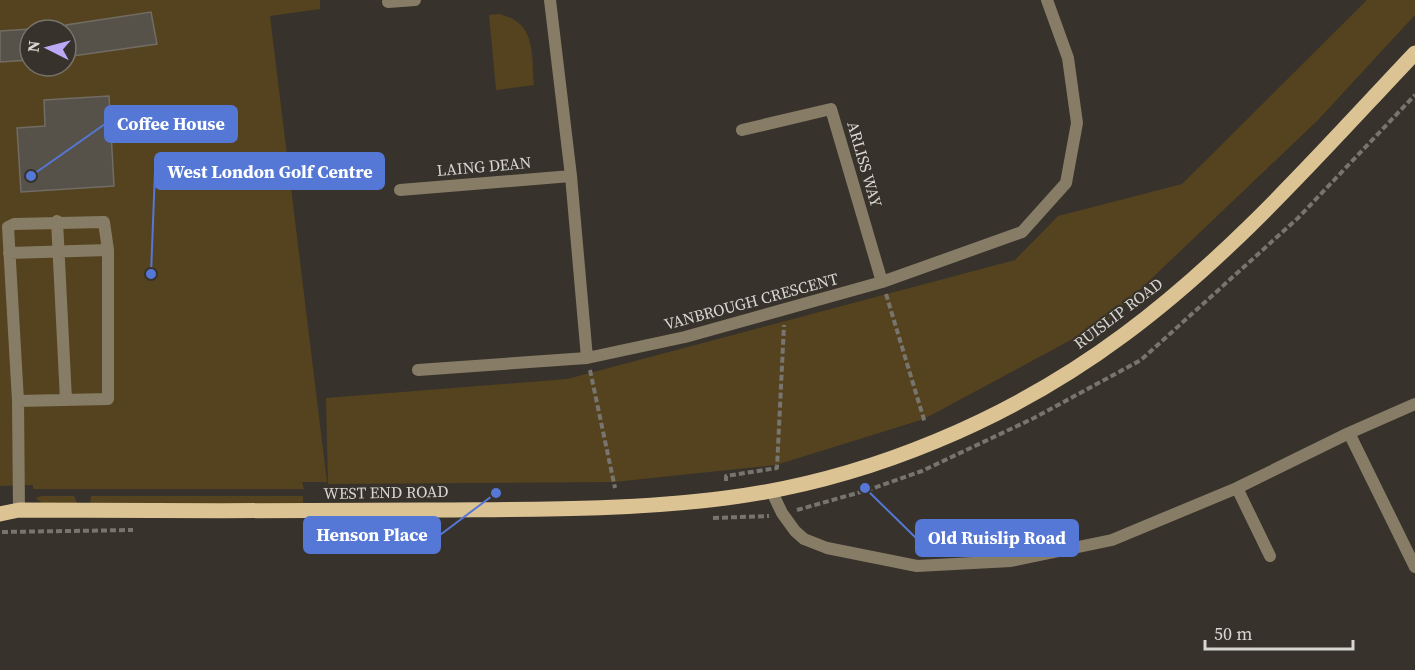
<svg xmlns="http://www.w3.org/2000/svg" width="1415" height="670" font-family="'Source Serif 4',serif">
	<rect width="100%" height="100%" fill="#37322b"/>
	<path fill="#54431e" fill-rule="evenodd" d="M 0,0 L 320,0 L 320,9 L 270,16 L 327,482 L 302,482 L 304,489 L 33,489 L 33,485 L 0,486 ZM 30,30 L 66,30 L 66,66 L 30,66 Z
		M 1367,0 L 1415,0 L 1415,15 L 1318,120 L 1108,320 L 924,419 L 776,465 L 614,482 L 328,484 L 326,398 L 567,379 L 1015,260 L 1058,216 L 1182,184 Z
		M 499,14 C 537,23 531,53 534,85 L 496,90 L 489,15 Z
		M 42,496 L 74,496 L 77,503 L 44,504 L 35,498 Z
		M 91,496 L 303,496 L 303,504 L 90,504 Z"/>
	<path fill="#565249" stroke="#716c64" stroke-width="1.5" d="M 151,12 L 157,44 L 66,57 L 66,25 Z
		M 30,29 L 30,60 L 0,62 L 0,31 Z
		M 109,96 L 114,186 L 21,192 L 17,128 L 45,126 L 44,100 Z"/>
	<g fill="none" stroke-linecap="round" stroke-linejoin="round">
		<path stroke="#78746e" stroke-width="4" stroke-dasharray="6 3" stroke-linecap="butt" d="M 886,294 L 925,423
			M 590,370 L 615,488
			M 726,481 L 726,476 L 777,468 L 784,325
			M 797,510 L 868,490 L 922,471 L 1034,418 L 1141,360 L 1298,218 L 1415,95
			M 713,518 L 769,516
			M 2,532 L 133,530"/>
		<path stroke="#877c65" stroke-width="12" d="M 57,221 L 66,400
			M 9,253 L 108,250
			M 18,401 L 108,399 L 108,250 L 104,222 L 14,224 L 8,227 L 18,401 L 19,510"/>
		<path stroke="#877c65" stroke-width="12" d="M 550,0 L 571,176 L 587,358 L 685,337 L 882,282 L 1022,232 L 1066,183 L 1077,123 L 1068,58 L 1047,0
			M 388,2 L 415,0
			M 742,130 L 831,109 L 882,282
			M 400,190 L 571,176
			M 418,370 L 587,358
			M 1349,433 L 1415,567
			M 1237,488 L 1270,556
			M 771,490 L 782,513 L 795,531 L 804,539 L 827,548 L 917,566 L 1011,561 L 1112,540 L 1237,488 L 1349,433 L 1415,404"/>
		<path stroke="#dcc394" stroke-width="15" d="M 0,514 L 19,510 C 154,511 289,511 424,510 C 524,509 626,511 726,498 C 868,480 1011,419 1125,334 C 1233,254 1323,150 1415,53"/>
	</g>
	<g text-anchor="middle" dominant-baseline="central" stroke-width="4.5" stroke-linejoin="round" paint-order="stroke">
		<g font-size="16" fill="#d8d6d1" stroke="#37322b">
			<text transform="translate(865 164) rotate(74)">ARLISS WAY</text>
			<text transform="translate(484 166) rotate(-5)">LAING DEAN</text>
			<text transform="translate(751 301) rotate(-15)">VANBROUGH CRESCENT</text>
			<text transform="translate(1118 313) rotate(-37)">RUISLIP ROAD</text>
			<text transform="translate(386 492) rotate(-1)">WEST END ROAD</text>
		</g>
	</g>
	<path fill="none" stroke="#5577d6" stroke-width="2" d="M31 176L105 124M151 274L155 171M496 493L440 535M865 488L916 538"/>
	<g fill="#5577d6" stroke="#37322b" stroke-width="2">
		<circle cx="31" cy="176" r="6"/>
		<circle cx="151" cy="274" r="6"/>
		<circle cx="496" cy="493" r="6"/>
		<circle cx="865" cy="488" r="6"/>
	</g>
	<g fill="#5577d6" stroke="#5577d6" stroke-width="2">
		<rect x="105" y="106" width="132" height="36" rx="6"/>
		<rect x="155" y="153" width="229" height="36" rx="6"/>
		<rect x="304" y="517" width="136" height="36" rx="6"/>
		<rect x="916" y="520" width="162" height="36" rx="6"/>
	</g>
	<g font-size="18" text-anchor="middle" font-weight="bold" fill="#fff">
		<text x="171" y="130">Coffee House</text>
		<text x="270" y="178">West London Golf Centre</text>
		<text x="372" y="541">Henson Place</text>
		<text x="997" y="544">Old Ruislip Road</text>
	</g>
	<g transform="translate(48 48) rotate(276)"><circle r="28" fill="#37322b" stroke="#77746d" stroke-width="1.5"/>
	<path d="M0-4.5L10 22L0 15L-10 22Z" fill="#baaaf6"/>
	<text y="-9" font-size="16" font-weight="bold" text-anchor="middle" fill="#d8d6d1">N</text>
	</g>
	<path d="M1205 640v9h148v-9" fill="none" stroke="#d8d6d1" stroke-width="3"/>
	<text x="1214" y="640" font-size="18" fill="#d8d6d1" stroke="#37322b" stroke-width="4.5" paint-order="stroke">50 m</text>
</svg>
